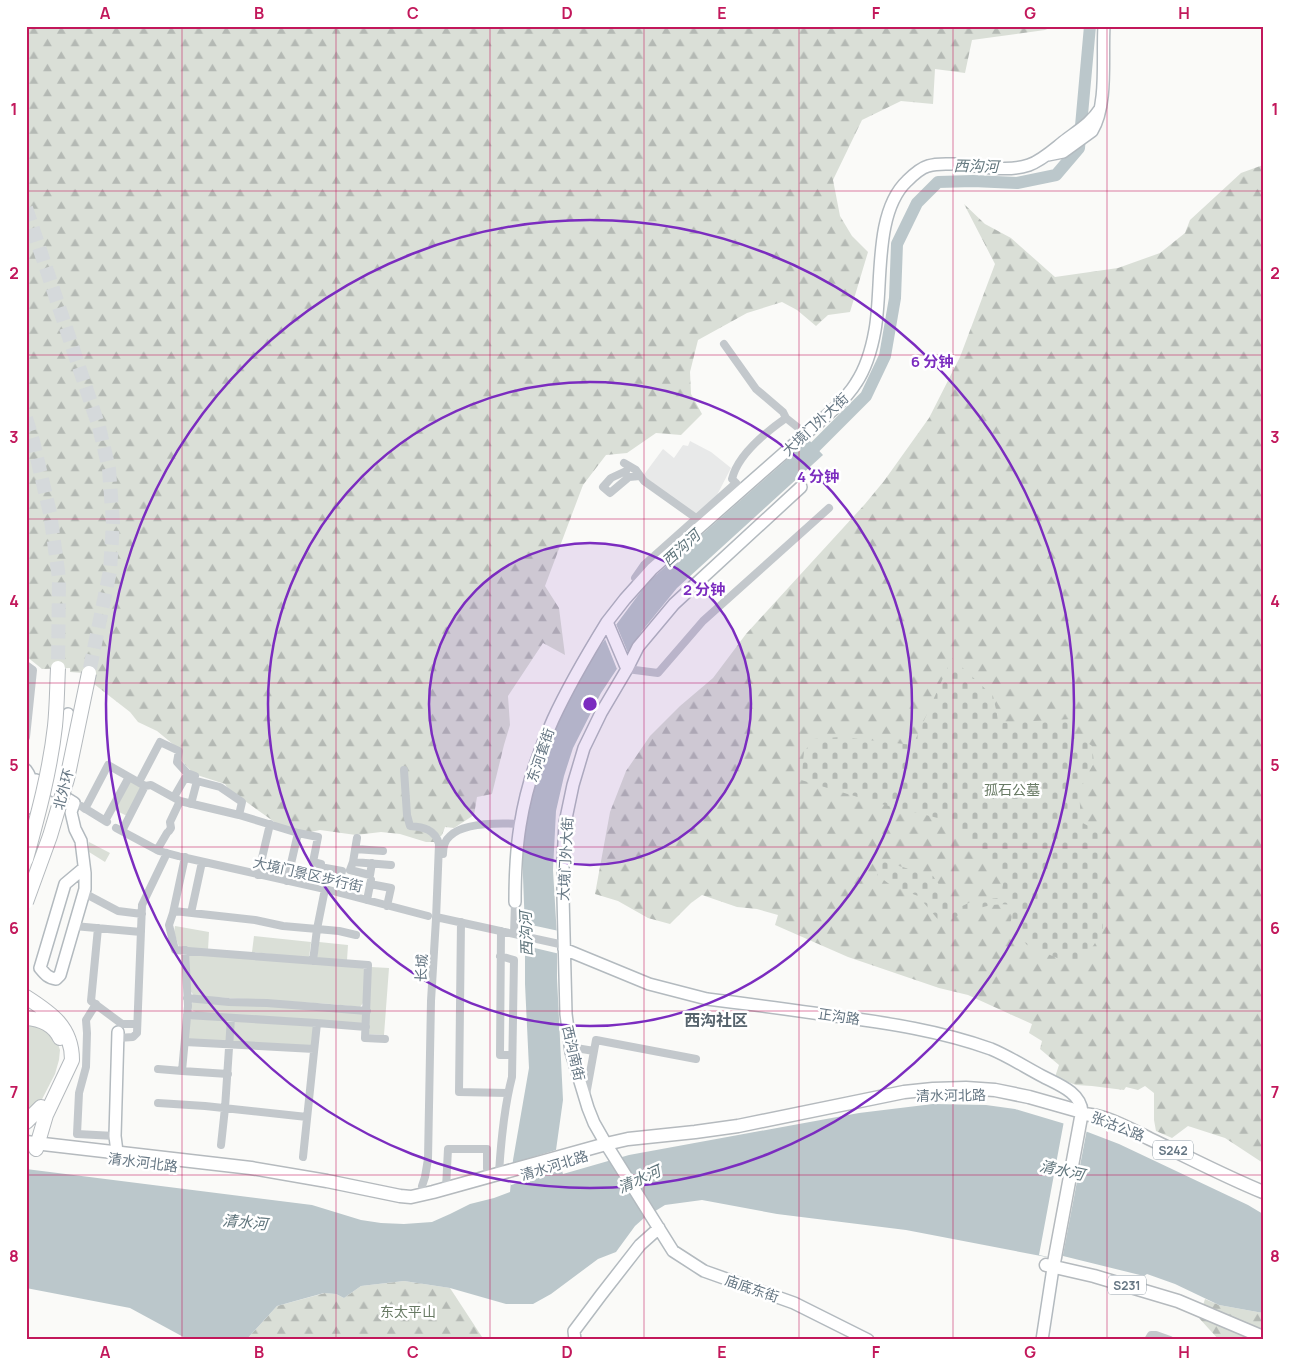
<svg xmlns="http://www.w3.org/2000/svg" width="1289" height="1366" font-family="Manrope,'Noto Sans SC',sans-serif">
	<defs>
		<pattern id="forest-firs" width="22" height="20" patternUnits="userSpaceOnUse" patternTransform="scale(1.25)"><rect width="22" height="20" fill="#dadfd7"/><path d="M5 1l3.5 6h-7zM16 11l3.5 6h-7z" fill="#b4b9b4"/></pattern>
		<pattern id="cemetery-stones" width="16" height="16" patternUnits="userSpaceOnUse" patternTransform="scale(1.25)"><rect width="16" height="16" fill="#dadfd7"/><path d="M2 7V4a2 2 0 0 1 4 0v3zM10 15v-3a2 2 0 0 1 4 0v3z" fill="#b4b9b4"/></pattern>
	</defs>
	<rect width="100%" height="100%" fill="#fafaf8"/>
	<path fill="#e8e9e9" d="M 690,441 L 711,452 L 731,468 L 716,497 L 698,514 L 688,512 L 643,476 L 663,449 L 674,458 L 683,445 L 688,446 Z"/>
	<path fill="#dadfd7" d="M 131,780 L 143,787 L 127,816 L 115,810 Z
		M 89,842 L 110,853 L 105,862 L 89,852 Z
		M 175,926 L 209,932 L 208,950 L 179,947 L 174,932 Z
		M 254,936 L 311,942 L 309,958 L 252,952 Z
		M 319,942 L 348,945 L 347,960 L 317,958 Z
		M 189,954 L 362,967 L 365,970 L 363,1003 L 360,1007 L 331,1004 L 194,996 L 190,990 Z
		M 371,967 L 389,968 L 384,1035 L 368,1034 Z
		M 195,1001 L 361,1012 L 364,1015 L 363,1021 L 361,1024 L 198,1013 L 192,1010 L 190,1006 L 191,1004 Z
		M 195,1018 L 226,1020 L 228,1023 L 227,1040 L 225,1041 L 189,1039 L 187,1037 L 188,1020 Z
		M 235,1020 L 310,1024 L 314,1027 L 312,1045 L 309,1047 L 234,1042 L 232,1040 L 233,1023 Z
		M 26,1023 L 43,1027 L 57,1041 L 60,1050 L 59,1060 L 55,1074 L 38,1107 L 26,1118 Z"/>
	<path fill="url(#forest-firs)" d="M 26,26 L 1054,26 L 1045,30 L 972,40 L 965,73 L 935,69 L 933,104 L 901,101 L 862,120 L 833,180 L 840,216 L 852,236 L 868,252 L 850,312 L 828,315 L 816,326 L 797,310 L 782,302 L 747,313 L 698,340 L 690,372 L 691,394 L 702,414 L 681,435 L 656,433 L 627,453 L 606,455 L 583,485 L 545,586 L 559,608 L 565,655 L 543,643 L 508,696 L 510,725 L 504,745 L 492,794 L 477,797 L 474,815 L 454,828 L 445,827 L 442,835 L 434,842 L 426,842 L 400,834 L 381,832 L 356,835 L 320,830 L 306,833 L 276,823 L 228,789 L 225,784 L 194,774 L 179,758 L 180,750 L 157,731 L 138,722 L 130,712 L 94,684 L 96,674 L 70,672 L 70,668 L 42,669 L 26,656 Z
		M 1263,165 L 1263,1163 L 1225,1138 L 1188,1126 L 1172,1138 L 1156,1131 L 1154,1120 L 1154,1093 L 1145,1086 L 1138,1090 L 1126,1087 L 1124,1090 L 1092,1086 L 1076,1085 L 1055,1077 L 1059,1065 L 1040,1049 L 1042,1041 L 1029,1033 L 1032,1024 L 968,995 L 939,988 L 848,957 L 775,925 L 778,915 L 757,909 L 737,907 L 702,895 L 691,903 L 670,924 L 648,918 L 618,901 L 595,894 L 610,812 L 626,771 L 650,736 L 680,706 L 713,678 L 746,634 L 865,504 L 884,481 L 929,418 L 960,357 L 995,264 L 964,204 L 985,224 L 1011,238 L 1055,277 L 1118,268 L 1160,253 L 1185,233 L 1190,220 L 1241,173 Z
		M 404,1281 L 450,1288 L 484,1340 L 246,1340 L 277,1306 L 325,1293 L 336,1294 L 344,1298 L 361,1286 Z
		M 1205,1299 L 1219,1305 L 1263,1313 L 1263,1340 L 1219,1340 L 1199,1318 Z"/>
	<path fill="url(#cemetery-stones)" d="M 952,658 L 993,696 L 999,723 L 1072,719 L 1075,742 L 1084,740 L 1092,746 L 1094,763 L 1079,790 L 1081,822 L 1101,833 L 1103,931 L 1083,961 L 1064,961 L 1027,945 L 1010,925 L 1014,905 C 987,901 965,913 941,923 L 918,896 L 892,886 L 877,875 L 882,861 L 933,876 L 956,909 L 975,900 L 999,898 L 1005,877 L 950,821 L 881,804 L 801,780 L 804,752 L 814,739 L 841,737 L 913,745 Z"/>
	<path fill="#bbc7cb" d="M 809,440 L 823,455 L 677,588 L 642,631 L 601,693 L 573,748 L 564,776 L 556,811 L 553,870 L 557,937 L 557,978 L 563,1100 L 556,1150 L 563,1174 L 629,1155 L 859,1113 L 933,1104 L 986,1105 L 1015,1109 L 1072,1126 L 1119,1144 L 1248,1205 L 1263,1214 L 1263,1313 L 1219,1305 L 1175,1284 L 1147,1274 L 1144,1276 L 1063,1256 L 1062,1260 L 906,1230 L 777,1214 L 702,1200 L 665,1205 L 644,1218 L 635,1226 L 616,1252 L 598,1259 L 551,1294 L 533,1304 L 506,1304 L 450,1288 L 404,1281 L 361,1286 L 344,1298 L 336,1294 L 324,1293 L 277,1306 L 246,1340 L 189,1340 L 130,1308 L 26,1288 L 26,1169 L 312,1205 L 361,1220 L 381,1223 L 404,1224 L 432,1222 L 450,1214 L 470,1204 L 494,1198 L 510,1192 L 513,1160 L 529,1068 L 525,984 L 525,930 L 522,850 L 524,831 L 542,759 L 557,720 L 595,653 L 648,582 Z"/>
	<path fill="#fafaf8" d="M 616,624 L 628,653 L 617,669 L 605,639 Z
		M 522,923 L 559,931 L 560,954 L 522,945 Z
		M 1064,1121 L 1087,1129 L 1062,1260 L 1039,1255 Z
		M 556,1150 L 561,1170 L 511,1185 L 508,1176 L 510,1164 Z"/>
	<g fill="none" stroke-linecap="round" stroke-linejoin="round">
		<path stroke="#bbc7cb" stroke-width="12" d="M 804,458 L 866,396 L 885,356 L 895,298 L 897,244 L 917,203 L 938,182 L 973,181 L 1017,183 L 1056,175 L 1079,148 L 1090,26"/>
		<path stroke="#d5d9db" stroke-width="14" stroke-dasharray="14 7" stroke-linecap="butt" d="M 26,208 L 99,427 L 109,469 L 113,523 L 110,571 L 89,673
			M 26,418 L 33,441 L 50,513 L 59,578 L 58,668"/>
		<g stroke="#b3babf" stroke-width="14">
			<path id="secondary" d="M 1048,155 L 1063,152 L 1092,131 C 1108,105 1102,57 1104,26
				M 627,669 L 638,647 L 674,604 L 801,487
				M 26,770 C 36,783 30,795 26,809
				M 26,779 L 36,780 L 40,782 L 74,803 L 71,812 L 75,829 L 81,841 L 85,873 L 85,889 L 60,975 L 56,979 C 48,978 45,974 40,968 L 65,884 L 84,868
				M 53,789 L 68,714
				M 515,902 C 515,877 516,851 520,826 C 532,749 567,687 607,622
				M 564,949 L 649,984 L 707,999 C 750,1004 792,1010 835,1016 C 888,1023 941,1031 991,1049 C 1008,1056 1025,1067 1042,1076 C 1057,1084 1081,1092 1082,1112
				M 117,1152 L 115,1136 L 118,1032
				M 575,1340 L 574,1331 L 601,1295 L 640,1245 L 659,1228
				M 868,1340 L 794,1303 L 704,1271 L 673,1251 L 606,1144 L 594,1123 L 588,1108 L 571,1052 L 566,1014 L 563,896 L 563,862 L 565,823 L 573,785 L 584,748 L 601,713 L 627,669 L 607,622 L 625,599 L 652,569 L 834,409 C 842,401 850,393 856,383 C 866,368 872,347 875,330 C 883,287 873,213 907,181 C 913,175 921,168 928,166 C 937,163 946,164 954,164 C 979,165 1005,173 1029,165 C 1043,160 1055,148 1067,139 C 1079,130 1092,122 1100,109
				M 1042,1340 L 1053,1268"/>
		</g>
		<g stroke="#b5babe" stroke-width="15">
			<path id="primary" d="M 1081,1114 C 1104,1114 1130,1129 1150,1139 C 1188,1157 1224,1176 1263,1192
				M 26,1142 L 251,1168 L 327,1181 L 400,1196 L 411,1197 L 433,1192 L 606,1144 L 628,1139 L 695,1132 L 738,1126 L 904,1092 L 933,1089 L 966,1088 L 995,1090 L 1029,1097 L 1082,1112 L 1053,1268
				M 1046,1265 L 1094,1276 L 1178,1301 L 1263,1337"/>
		</g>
		<g stroke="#b4b9bd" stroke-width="16">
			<path id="highway" d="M 26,997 C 51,1013 72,1027 72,1060 L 46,1115 L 36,1149
				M 26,1018 C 40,1019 54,1025 60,1038
				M 26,1122 L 41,1107"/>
		</g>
		<path stroke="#c3c8cc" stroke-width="8" d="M 724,344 L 756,389 L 783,412 L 786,418 L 806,434
			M 624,463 L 636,470 L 644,481 L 696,518
			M 626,471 L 611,478 L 603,487 L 610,493 L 629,477 L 640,476
			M 736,483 L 732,479 C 738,454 766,432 786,418
			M 639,583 L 635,578 L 644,565 L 736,483 L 742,490
			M 26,665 L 33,670 L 26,737
			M 627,669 L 658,673 L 703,621 L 829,508
			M 404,770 L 407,815 L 410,826 C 423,827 435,829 439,844 L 436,919 L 431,1001 L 428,1159 L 425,1177 L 422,1186
			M 139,782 L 160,742 L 179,751 L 177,762 L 187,773 L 195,776
			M 145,786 L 151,785 L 180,801 L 170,822 L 171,828 L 169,831
			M 174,797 L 185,778 L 220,787 L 242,802 L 239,815 L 180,801
			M 191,804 L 197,781
			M 81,806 L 107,822
			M 85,809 L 108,765 L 145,786 L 122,831
			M 239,815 L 298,833 L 318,837 L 313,862 L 321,864 L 320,867
			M 105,821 L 129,777
			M 116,828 L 159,851 L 178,856
			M 355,849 L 383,851
			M 157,850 L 167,833
			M 443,854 C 443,847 444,841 450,836 C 464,822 501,823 520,824
			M 182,857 L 325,889 L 428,916
			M 185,857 L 173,913 L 169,925 L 175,950 L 368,965 L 365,1038 L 385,1039
			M 353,862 L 357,838
			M 372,863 L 370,875 L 350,870 L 353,862 L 391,865
			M 258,875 L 270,824
			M 287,881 L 298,833
			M 370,884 L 391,888 L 387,906
			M 316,887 L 320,867 L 342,871 L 337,892
			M 84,893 L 118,911 L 142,914
			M 367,900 L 371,880
			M 174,911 L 255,920 L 283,926 L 317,929 L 325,889
			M 191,913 L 202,862
			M 436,917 L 564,945
			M 461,922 L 459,1092 L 508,1093
			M 74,926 L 141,932
			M 98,928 L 91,1001 L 122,1024 L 137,1024
			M 501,931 L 500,1055 L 512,1055
			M 514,934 L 515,902
			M 313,961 L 317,929 L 339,931 L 356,935
			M 187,998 L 229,1002 L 267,1003 L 367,1011
			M 96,1004 L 86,1020 L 87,1033 L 86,1067 L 79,1093 L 77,1134 L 115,1136
			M 187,1015 L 317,1023 L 366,1027
			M 118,1038 L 133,1037 L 137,1033 L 142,905 L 167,853
			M 185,1042 L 314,1049
			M 570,1047 L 594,1051
			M 158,1069 L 182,1071 L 188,1006 L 185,950
			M 182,1071 L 228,1074
			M 586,1095 L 596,1040 L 696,1059
			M 158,1103 L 205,1106 L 307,1117
			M 221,1145 L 225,1108 L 231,1018
			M 303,1157 L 317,1023
			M 499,1173 C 501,1140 504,1108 512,1077 L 514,960 L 500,956
			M 446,1188 L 448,1149 L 487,1149 L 487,1168 L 488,1176
			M 1148,1340 L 1151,1335 L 1156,1335 L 1170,1340"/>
		<use href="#secondary" stroke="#fff" stroke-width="11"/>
		<use href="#primary" stroke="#fff" stroke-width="12"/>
		<use href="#highway" stroke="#fff" stroke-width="14"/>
		<g stroke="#b4b9bd" stroke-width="16" stroke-linecap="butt">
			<path id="highway-bridge" d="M 26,859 C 38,815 50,771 55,726 C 57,707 57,688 58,668
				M 26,902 L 50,836 L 67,779 L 89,673"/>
		</g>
		<use href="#highway-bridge" stroke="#fff" stroke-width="14"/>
	</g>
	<path fill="none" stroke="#c2185b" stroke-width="1" stroke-opacity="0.55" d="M 182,26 L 182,1340M 336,26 L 336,1340M 490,26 L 490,1340M 644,26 L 644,1340M 799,26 L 799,1340M 953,26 L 953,1340M 1107,26 L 1107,1340M 26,191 L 1263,191M 26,355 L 1263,355M 26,519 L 1263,519M 26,683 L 1263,683M 26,847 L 1263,847M 26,1011 L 1263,1011M 26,1175 L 1263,1175"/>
	<circle cx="590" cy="704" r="161" fill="#7b2cbf" fill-opacity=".12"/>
	<g fill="none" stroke="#7b2cbf" stroke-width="2.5">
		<circle cx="590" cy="704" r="161"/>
		<circle cx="590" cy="704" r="322"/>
		<circle cx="590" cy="704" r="484"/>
	</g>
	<g text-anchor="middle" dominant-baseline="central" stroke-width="5" stroke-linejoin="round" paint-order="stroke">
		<g fill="#fff" stroke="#939fa8" stroke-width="1">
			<rect x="1153" y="1140.5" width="40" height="19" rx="4"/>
			<rect x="1108" y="1275.5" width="38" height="19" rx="4"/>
		</g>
		<g font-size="12" font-weight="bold" fill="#657683">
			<text x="1173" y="1150">S242</text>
			<text x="1127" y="1285">S231</text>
		</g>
		<g font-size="14" fill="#657683" stroke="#fff">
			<text transform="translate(815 424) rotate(-43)">大境门外大街</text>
			<text transform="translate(540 755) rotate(-71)">东河套街</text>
			<text transform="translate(63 789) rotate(-75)">北外环</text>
			<text transform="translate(565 859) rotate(-87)">大境门外大街</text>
			<text transform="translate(308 874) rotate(13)">大境门景区步行街</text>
			<text transform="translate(421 968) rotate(-87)">长城</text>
			<text transform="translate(839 1016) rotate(8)">正沟路</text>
			<text transform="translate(574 1053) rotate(77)">西沟南街</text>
			<text transform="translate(951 1095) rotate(-1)">清水河北路</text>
			<text transform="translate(1118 1126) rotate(21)">张沽公路</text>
			<text transform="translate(143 1162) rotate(7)">清水河北路</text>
			<text transform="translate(554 1165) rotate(-17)">清水河北路</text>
			<text transform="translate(752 1288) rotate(19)">庙底东街</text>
		</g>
		<g font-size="14" fill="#687a64" stroke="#fff">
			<text x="1012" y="789">孤石公墓</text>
			<text x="408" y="1311">东太平山</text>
		</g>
		<g font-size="15" font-style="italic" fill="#60757c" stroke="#fff">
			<text transform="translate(976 166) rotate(1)">西沟河</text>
			<text transform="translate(681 548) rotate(-43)">西沟河</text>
			<text transform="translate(526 934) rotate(-92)">西沟河</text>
			<text transform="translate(1062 1170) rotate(12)">清水河</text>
			<text transform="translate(639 1179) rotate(-24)">清水河</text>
			<text transform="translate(245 1222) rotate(5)">清水河</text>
		</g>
		<g font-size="16" font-weight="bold" fill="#57646e" stroke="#fff">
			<text x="716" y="1020">西沟社区</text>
		</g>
	</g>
	<circle cx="590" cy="704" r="8" fill="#7b2cbf" stroke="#fff" stroke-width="2.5"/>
	<g font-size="15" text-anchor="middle" font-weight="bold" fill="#7b2cbf" stroke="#fff" stroke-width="5" stroke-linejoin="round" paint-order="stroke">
		<text x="932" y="367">6 分钟</text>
		<text x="818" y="482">4 分钟</text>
		<text x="704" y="595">2 分钟</text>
	</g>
	<rect width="1289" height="1366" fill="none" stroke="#ffffff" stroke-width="55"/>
	<rect x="28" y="28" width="1234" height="1310" fill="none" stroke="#c2185b" stroke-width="2"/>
	<g font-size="16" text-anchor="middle" font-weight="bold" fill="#c2185b">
		<text x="105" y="19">A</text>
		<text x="259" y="19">B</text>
		<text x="413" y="19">C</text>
		<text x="567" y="19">D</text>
		<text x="722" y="19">E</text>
		<text x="876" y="19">F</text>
		<text x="1030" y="19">G</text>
		<text x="1184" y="19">H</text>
		<text x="14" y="115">1</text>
		<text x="1275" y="115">1</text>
		<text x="14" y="279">2</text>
		<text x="1275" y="279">2</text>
		<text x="14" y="443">3</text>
		<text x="1275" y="443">3</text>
		<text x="14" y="607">4</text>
		<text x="1275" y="607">4</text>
		<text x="14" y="771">5</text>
		<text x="1275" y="771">5</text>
		<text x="14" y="934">6</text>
		<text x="1275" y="934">6</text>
		<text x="14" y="1098">7</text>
		<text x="1275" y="1098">7</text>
		<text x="14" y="1262">8</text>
		<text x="1275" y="1262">8</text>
		<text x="105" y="1358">A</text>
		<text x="259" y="1358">B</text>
		<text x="413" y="1358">C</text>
		<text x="567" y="1358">D</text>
		<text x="722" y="1358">E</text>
		<text x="876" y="1358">F</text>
		<text x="1030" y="1358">G</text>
		<text x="1184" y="1358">H</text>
	</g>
</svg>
